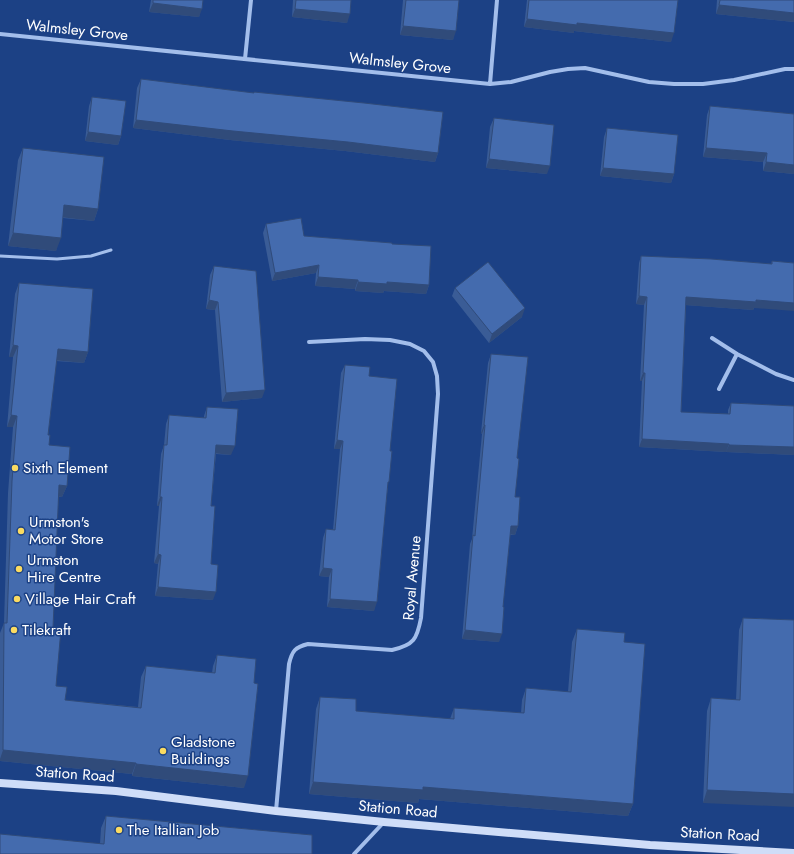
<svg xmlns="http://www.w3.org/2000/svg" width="794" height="854" font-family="Jost,sans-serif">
	<rect width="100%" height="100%" fill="#1c4185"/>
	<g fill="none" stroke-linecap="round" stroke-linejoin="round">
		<path stroke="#a3beeb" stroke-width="3" d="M 0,256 L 57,259 L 91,256 L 111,250"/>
		<path stroke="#a3beeb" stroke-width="4" d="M 0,34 L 490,84 L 511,82 L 550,72 L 568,69 L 585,68 L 649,82 L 674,84 L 703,84 L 734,80 L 785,69 L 794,69
			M 245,59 L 251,0
			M 490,84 L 497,0
			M 712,338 L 737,354 L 776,374 L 794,380
			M 719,389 L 737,354
			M 276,811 L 289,664 C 292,651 295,647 308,644 L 392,650 C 414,645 417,639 421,618 L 438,394 L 437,376 L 433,362 L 424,351 L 410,344 L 390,340 L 365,339 L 309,342
			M 354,854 L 384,822"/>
		<path stroke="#cfddf8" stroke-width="8" d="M 0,783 L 116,791 L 276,811 L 384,822 L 650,845 L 794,853"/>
	</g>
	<path fill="#3a5c96" d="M 151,0 L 203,0 L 199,17 L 149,12 Z
		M 293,0 L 351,0 L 347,23 L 292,17 Z
		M 403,0 L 459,0 L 453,40 L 400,35 Z
		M 527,0 L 678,0 L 671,42 L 574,31 L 574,33 L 524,27 Z
		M 717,0 L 794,0 L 794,22 L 716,14 Z
		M 141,79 L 438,153 L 435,162 L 345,151 L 230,140 L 133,128 L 137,88 Z
		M 92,97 L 121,136 L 118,145 L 85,141 L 89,106 Z
		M 710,106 L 794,114 L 794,174 L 763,171 L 763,162 L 703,157 L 707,115 Z
		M 494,118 L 547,174 L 486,168 L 490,127 Z
		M 607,128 L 674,174 L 671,183 L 600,176 L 604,137 Z
		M 23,148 L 98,209 L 94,221 L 63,218 L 56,251 L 8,246 L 18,160 Z
		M 266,224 L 304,236 L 392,244 L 429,285 L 426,294 L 384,291 L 383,293 L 355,291 L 355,289 L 315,286 L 316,273 L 272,281 L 263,233 Z
		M 641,256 L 771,264 L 772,261 L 794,263 L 754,308 L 753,310 L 686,305 L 681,412 L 728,414 L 728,410 L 731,403 L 794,406 L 794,455 L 726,452 L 639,447 L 642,381 L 640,381 L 644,305 L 636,304 L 639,263 Z
		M 214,266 L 262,398 L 222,402 L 215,310 L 206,309 L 210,275 Z
		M 19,283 L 88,352 L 84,363 L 56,361 L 48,435 L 49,445 L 67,486 L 62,497 L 58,497 L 53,628 L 56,686 L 65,700 L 138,707 L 141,677 L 146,666 L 212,673 L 213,666 L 217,655 L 244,788 L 132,776 L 132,774 L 0,761 L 0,633 L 4,623 L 8,493 L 13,427 L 7,427 L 13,357 L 9,357 L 15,294 Z
		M 455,288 L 522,317 L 489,343 L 452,296 Z
		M 491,354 L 517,458 L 515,497 L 518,526 L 515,535 L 510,535 L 499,642 L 462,639 L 470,544 L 472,539 L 482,434 L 481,433 L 488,363 Z
		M 345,365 L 369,376 L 390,451 L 388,485 L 374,611 L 327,607 L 329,577 L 319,576 L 323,538 L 326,529 L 333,530 L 340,449 L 334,449 L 341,373 Z
		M 207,407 L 231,455 L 216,454 L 211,506 L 211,564 L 213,600 L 155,596 L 158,564 L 154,563 L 159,506 L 157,506 L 161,454 L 164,445 L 166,424 L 169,415 L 204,418 L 204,416 Z
		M 743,618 L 794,620 L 703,803 L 707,711 L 711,698 L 736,700 L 739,630 Z
		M 577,629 L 624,642 L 633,804 L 628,816 L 419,799 L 418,803 L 309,794 L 316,709 L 320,697 L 356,711 L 450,719 L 454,708 L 521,713 L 522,700 L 526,688 L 568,692 L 572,642 Z
		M 106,816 L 312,854 L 100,844 L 101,828 Z"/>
	<path fill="#304b7a" d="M 153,3 L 202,9 L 199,17 L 149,12 Z
		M 719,5 L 794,13 L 794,22 L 716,14 Z
		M 295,9 L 350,14 L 347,23 L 292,17 Z
		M 527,19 L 577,23 L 674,33 L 671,42 L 574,31 L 574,33 L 524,27 Z
		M 403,26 L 456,31 L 453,40 L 400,35 Z
		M 136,120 L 348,142 L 438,153 L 435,162 L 345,151 L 230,140 L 133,128 Z
		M 88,132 L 121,136 L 118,145 L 85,141 Z
		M 706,148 L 767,153 L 763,162 L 703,157 Z
		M 489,159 L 550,166 L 547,174 L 486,168 Z
		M 766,162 L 794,165 L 794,174 L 763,171 Z
		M 603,168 L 674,174 L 671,183 L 600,176 Z
		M 64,205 L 98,209 L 94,221 L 60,217 Z
		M 13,233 L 61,238 L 56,251 L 8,246 Z
		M 319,265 L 316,273 L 272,281 L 275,273 Z
		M 318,277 L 358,280 L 355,289 L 315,286 Z
		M 358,282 L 387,282 L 429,285 L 426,294 L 384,291 L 383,293 L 355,291 Z
		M 639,296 L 647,297 L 644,305 L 636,304 Z
		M 686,297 L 756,300 L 794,303 L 794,311 L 754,308 L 753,310 L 684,305 Z
		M 209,300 L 218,302 L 215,310 L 206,309 Z
		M 525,308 L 522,317 L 489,343 L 492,334 Z
		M 13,345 L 18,346 L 13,357 L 9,357 Z
		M 58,349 L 88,352 L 84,363 L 53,360 Z
		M 643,373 L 645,373 L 642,381 L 640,381 Z
		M 265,390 L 262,398 L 222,402 L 226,393 Z
		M 11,415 L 17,416 L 13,427 L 7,427 Z
		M 484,425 L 485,425 L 482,434 L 481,433 Z
		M 642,439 L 729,444 L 726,452 L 639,447 Z
		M 337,440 L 343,441 L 340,449 L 334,449 Z
		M 216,445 L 235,446 L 231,455 L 213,453 Z
		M 729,445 L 794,447 L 794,455 L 726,452 Z
		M 59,485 L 67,486 L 62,497 L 54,496 Z
		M 160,497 L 162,497 L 159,506 L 157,506 Z
		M 511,526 L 518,526 L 515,535 L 508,534 Z
		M 158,554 L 161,555 L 158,564 L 154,563 Z
		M 323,568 L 332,569 L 329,577 L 319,576 Z
		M 158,587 L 216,592 L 213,600 L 155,596 Z
		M 330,599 L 377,602 L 374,611 L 327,607 Z
		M 465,630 L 502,634 L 499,642 L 462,639 Z
		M 3,750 L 136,763 L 132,774 L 0,761 L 0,759 Z
		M 136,764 L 248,776 L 244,788 L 132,776 Z
		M 313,782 L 423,787 L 633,804 L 628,816 L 419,799 L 418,803 L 309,794 Z
		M 707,790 L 794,794 L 794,807 L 703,803 Z"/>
	<path fill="#446bae" stroke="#304b7a" d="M 153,0 L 203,0 L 202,9 L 153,3 Z
		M 296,0 L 351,0 L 350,14 L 295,9 Z
		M 406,0 L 459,0 L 456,31 L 403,26 Z
		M 529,0 L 678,0 L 674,33 L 577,23 L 577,25 L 527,19 Z
		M 720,0 L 794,0 L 794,13 L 719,5 Z
		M 141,79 L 254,93 L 254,92 L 364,103 L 443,112 L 438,153 L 348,142 L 233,131 L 136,120 Z
		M 92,97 L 126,101 L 121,136 L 88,132 Z
		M 710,106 L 794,114 L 794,165 L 766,162 L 767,153 L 706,148 Z
		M 494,118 L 554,125 L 550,166 L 489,159 Z
		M 607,128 L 678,135 L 674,174 L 603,168 Z
		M 23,148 L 104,157 L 98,209 L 64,205 L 61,238 L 13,233 Z
		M 301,218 L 304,236 L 392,243 L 392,244 L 431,246 L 429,285 L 387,282 L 387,284 L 358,282 L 358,280 L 318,277 L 319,265 L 275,273 L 266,224 Z
		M 641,256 L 711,259 L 772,264 L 772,261 L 794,263 L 794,303 L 756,300 L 756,302 L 686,297 L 681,412 L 730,414 L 731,403 L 794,406 L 794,447 L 729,445 L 729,444 L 642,439 L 645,373 L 643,373 L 647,297 L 639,296 Z
		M 488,262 L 525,308 L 492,334 L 455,288 Z
		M 214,266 L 256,271 L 265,390 L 226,393 L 218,302 L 209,300 Z
		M 19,283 L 93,289 L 88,352 L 58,349 L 48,435 L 50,435 L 49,445 L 70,447 L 67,486 L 59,485 L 53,628 L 61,629 L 56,686 L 67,687 L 65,700 L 141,708 L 146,666 L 215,673 L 217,655 L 256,659 L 254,683 L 258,684 L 248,776 L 136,764 L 136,763 L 3,750 L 4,623 L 7,623 L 12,481 L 17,416 L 11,415 L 18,346 L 13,345 Z
		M 491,354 L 528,357 L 517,458 L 519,459 L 515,497 L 520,497 L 518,526 L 511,526 L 503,607 L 504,607 L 502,634 L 465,630 L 473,535 L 475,536 L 485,425 L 484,425 Z
		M 345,365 L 370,367 L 369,376 L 397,379 L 390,451 L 392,451 L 389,482 L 388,482 L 377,602 L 330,599 L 332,569 L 323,568 L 326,529 L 335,530 L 343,441 L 337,440 Z
		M 207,407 L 238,409 L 235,446 L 216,445 L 211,506 L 215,506 L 211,564 L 218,565 L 216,592 L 158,587 L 161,555 L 158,554 L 162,497 L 160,497 L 164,445 L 167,445 L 169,415 L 206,418 Z
		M 743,618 L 794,620 L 794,794 L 707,790 L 711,698 L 740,700 Z
		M 577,629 L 625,633 L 624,642 L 645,644 L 633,804 L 423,787 L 423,790 L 313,782 L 320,697 L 356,699 L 356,711 L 454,719 L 454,708 L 524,713 L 526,688 L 571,692 Z
		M 106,816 L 312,835 L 312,854 L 0,854 L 0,834 L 104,844 Z"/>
	<g fill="#fbdb61" stroke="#1c4185" stroke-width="1.5">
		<circle cx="15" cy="468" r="4"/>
		<circle cx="21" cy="531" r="4"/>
		<circle cx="19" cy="569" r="4"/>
		<circle cx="17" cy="599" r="4"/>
		<circle cx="14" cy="630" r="4"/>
		<circle cx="163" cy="751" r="4"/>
		<circle cx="119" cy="830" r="4"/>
	</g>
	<g text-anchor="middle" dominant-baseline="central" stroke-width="3" stroke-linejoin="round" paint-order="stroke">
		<g font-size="15" fill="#fff" stroke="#1c4185">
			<text transform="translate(77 30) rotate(6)">Walmsley Grove</text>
			<text transform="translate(400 63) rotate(6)">Walmsley Grove</text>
			<text transform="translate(412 578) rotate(-85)">Royal Avenue</text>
			<text transform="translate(75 774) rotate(4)">Station Road</text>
			<text transform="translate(398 809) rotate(5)">Station Road</text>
			<text transform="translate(720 834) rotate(3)">Station Road</text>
		</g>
		<g font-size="15" fill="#fff" stroke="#1c4185" text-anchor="start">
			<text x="23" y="468">Sixth Element</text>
			<text x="29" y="522">Urmston's<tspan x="29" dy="17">Motor Store</tspan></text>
			<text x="27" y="560">Urmston<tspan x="27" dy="17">Hire Centre</tspan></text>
			<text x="25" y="599">Village Hair Craft</text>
			<text x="22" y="630">Tilekraft</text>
			<text x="171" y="742">Gladstone<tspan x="171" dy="17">Buildings</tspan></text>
			<text x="127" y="830">The Itallian Job</text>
		</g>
	</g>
</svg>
